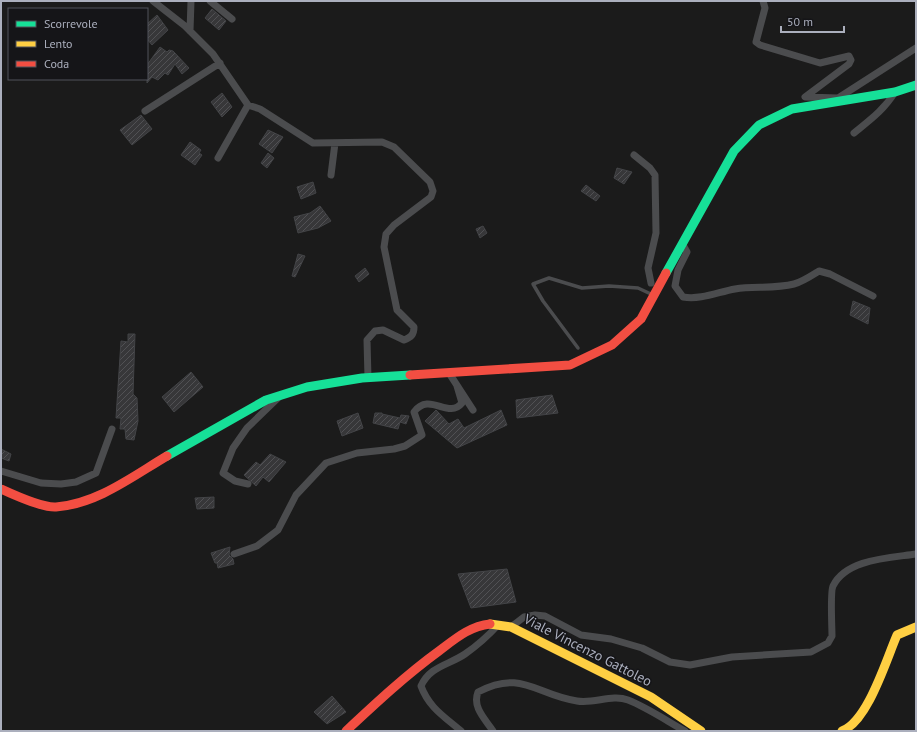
<svg xmlns="http://www.w3.org/2000/svg" width="917" height="732" font-family="'PT Sans',sans-serif">
	<defs>
		<pattern id="building-hatch" width="6" height="6" patternUnits="userSpaceOnUse"><rect width="6" height="6" fill="#373739"/><path d="M-1 1l2-2M0 6l6-6M5 7l2-2" fill="none" stroke="#515154"/></pattern>
	</defs>
	<rect width="100%" height="100%" fill="#1b1b1b"/>
	<path fill="url(#building-hatch)" stroke="#434447" d="M 212,9 L 226,21 L 219,30 L 205,18 Z
		M 157,15 L 168,30 L 152,45 L 147,39 L 147,24 Z
		M 160,47 L 167,52 L 169,50 L 173,51 L 189,68 L 182,74 L 175,64 L 168,75 L 165,73 L 158,80 L 152,77 L 147,83 L 147,65 Z
		M 222,93 L 232,107 L 222,117 L 211,102 Z
		M 141,115 L 152,129 L 132,145 L 120,130 Z
		M 268,130 L 283,137 L 272,153 L 259,144 Z
		M 190,142 L 201,150 L 199,153 L 202,155 L 195,165 L 181,155 Z
		M 268,153 L 274,158 L 267,168 L 261,163 Z
		M 617,168 L 632,172 L 624,184 L 614,178 Z
		M 313,182 L 316,193 L 301,199 L 297,187 Z
		M 586,185 L 600,196 L 596,201 L 581,191 Z
		M 320,206 L 331,221 L 318,228 L 298,233 L 294,217 L 310,213 Z
		M 483,226 L 487,233 L 480,238 L 476,229 Z
		M 298,254 L 305,256 L 295,277 L 292,276 Z
		M 365,268 L 369,274 L 359,282 L 355,276 Z
		M 853,301 L 870,308 L 868,324 L 850,315 Z
		M 128,334 L 135,334 L 133,394 L 137,398 L 138,421 L 134,440 L 126,439 L 125,429 L 120,429 L 121,418 L 116,418 L 121,341 L 128,342 Z
		M 191,372 L 203,387 L 174,412 L 162,397 Z
		M 552,395 L 558,413 L 517,418 L 516,400 Z
		M 436,410 L 449,424 L 458,419 L 464,428 L 501,410 L 507,425 L 457,448 L 425,421 Z
		M 358,413 L 363,428 L 342,436 L 337,421 Z
		M 375,413 L 382,413 L 382,414 L 400,418 L 401,415 L 409,416 L 406,424 L 400,422 L 398,429 L 373,423 Z
		M 1,449 L 11,454 L 9,461 L 1,458 Z
		M 270,454 L 286,462 L 269,482 L 263,477 L 256,486 L 244,475 L 256,462 L 260,465 Z
		M 214,497 L 214,508 L 197,509 L 195,498 Z
		M 230,547 L 229,555 L 233,559 L 234,564 L 218,568 L 217,563 L 215,563 L 211,553 Z
		M 507,569 L 516,602 L 471,608 L 458,574 Z
		M 332,696 L 346,712 L 327,724 L 314,712 Z"/>
	<g fill="none" stroke-linecap="round" stroke-linejoin="round">
		<path stroke="#4b4c4e" stroke-width="3.5" d="M 578,348 L 543,301 L 533,284 L 549,278 L 582,288 L 609,286 L 638,288 L 653,295"/>
		<path stroke="#4b4c4e" stroke-width="7" d="M 153,1 L 185,26 L 213,54 L 248,105 L 260,109 L 313,143 L 382,142 L 394,147 L 430,182 L 433,191 L 431,197 L 394,225 L 386,234 L 384,247 L 397,310 L 414,327 C 414,335 411,337 404,340 L 383,330 L 375,331 L 367,340 L 368,378
			M 210,1 L 232,19
			M 763,1 L 765,8 L 756,42 L 760,45 L 820,63 L 849,56 L 851,60 L 849,64 L 805,97 L 838,98
			M 190,31 L 191,1
			M 835,100 L 916,48
			M 145,111 L 220,63
			M 854,133 C 870,120 884,110 895,92
			M 634,155 L 650,168 L 655,175 L 656,233 L 648,268 L 651,283
			M 218,158 L 248,105
			M 331,175 L 335,143
			M 683,245 L 687,252 L 678,270 L 675,286 L 683,297 C 701,300 718,292 735,289 C 754,286 774,289 794,284 C 802,282 811,276 819,271 L 830,274 L 873,296
			M 449,373 L 473,410
			M 1,471 L 41,483 L 61,484 L 76,482 L 96,473 L 112,429
			M 248,484 L 235,481 L 223,473 L 233,448 L 247,428 L 279,397
			M 234,554 L 257,546 L 278,530 L 296,495 L 326,463 L 357,453 L 394,449 L 405,446 L 422,435 L 414,412 C 430,391 448,420 462,403 L 457,386
			M 511,627 L 524,617 L 535,615 L 545,616 L 581,635 L 611,639 L 642,648 L 670,662 L 690,665 L 732,657 L 811,652 L 828,643 L 832,636 C 832,627 830,592 833,586 C 846,559 889,558 916,554
			M 461,731 C 445,717 429,708 421,686 C 430,666 449,665 465,654 C 478,645 488,636 498,625
			M 493,731 C 485,719 472,707 478,692 C 522,669 536,695 577,701 C 594,704 612,694 628,700 C 648,708 667,721 685,731"/>
		<path stroke="#16e098" stroke-width="9" d="M 666,273 L 734,151 L 759,125 L 792,109 L 895,92 L 916,85
			M 167,456 L 266,400 L 307,387 L 362,378 L 410,375"/>
		<path stroke="#ffcf43" stroke-width="9" d="M 490,624 L 511,627 L 651,697 L 701,731
			M 842,731 C 868,721 886,660 897,635 L 916,627"/>
		<path stroke="#f24e42" stroke-width="9" d="M 410,375 L 570,365 L 612,345 L 641,319 L 666,273
			M 1,489 C 14,495 42,508 56,507 C 97,504 133,476 167,456
			M 346,731 C 376,703 406,675 439,651 C 455,639 470,626 490,624"/>
	</g>
	<g text-anchor="middle" dominant-baseline="central" stroke-width="3" stroke-linejoin="round" paint-order="stroke">
		<g font-size="14" fill="#abafbd" stroke="#151518">
			<text transform="translate(588 650) rotate(27)">Viale Vincenzo Gattoleo</text>
		</g>
	</g>
	<rect width="917" height="732" fill="none" stroke="#abafbd" stroke-width="4"/>
	<rect x="8" y="8" width="140" height="72" fill="#151518" stroke="#51535a"/>
	<rect x="16" y="21" width="20" height="6" fill="#16e098" stroke="#51535a"/>
	<text x="44" y="28" font-size="12" fill="#abafbd">Scorrevole</text>
	<rect x="16" y="41" width="20" height="6" fill="#ffcf43" stroke="#51535a"/>
	<text x="44" y="48" font-size="12" fill="#abafbd">Lento</text>
	<rect x="16" y="61" width="20" height="6" fill="#f24e42" stroke="#51535a"/>
	<text x="44" y="68" font-size="12" fill="#abafbd">Coda</text>
	<path d="M781 26v6h63v-6" fill="none" stroke="#abafbd" stroke-width="2"/>
	<text x="787" y="26" font-size="12" fill="#abafbd" stroke="#151518" stroke-width="3" paint-order="stroke">50 m</text>
</svg>
